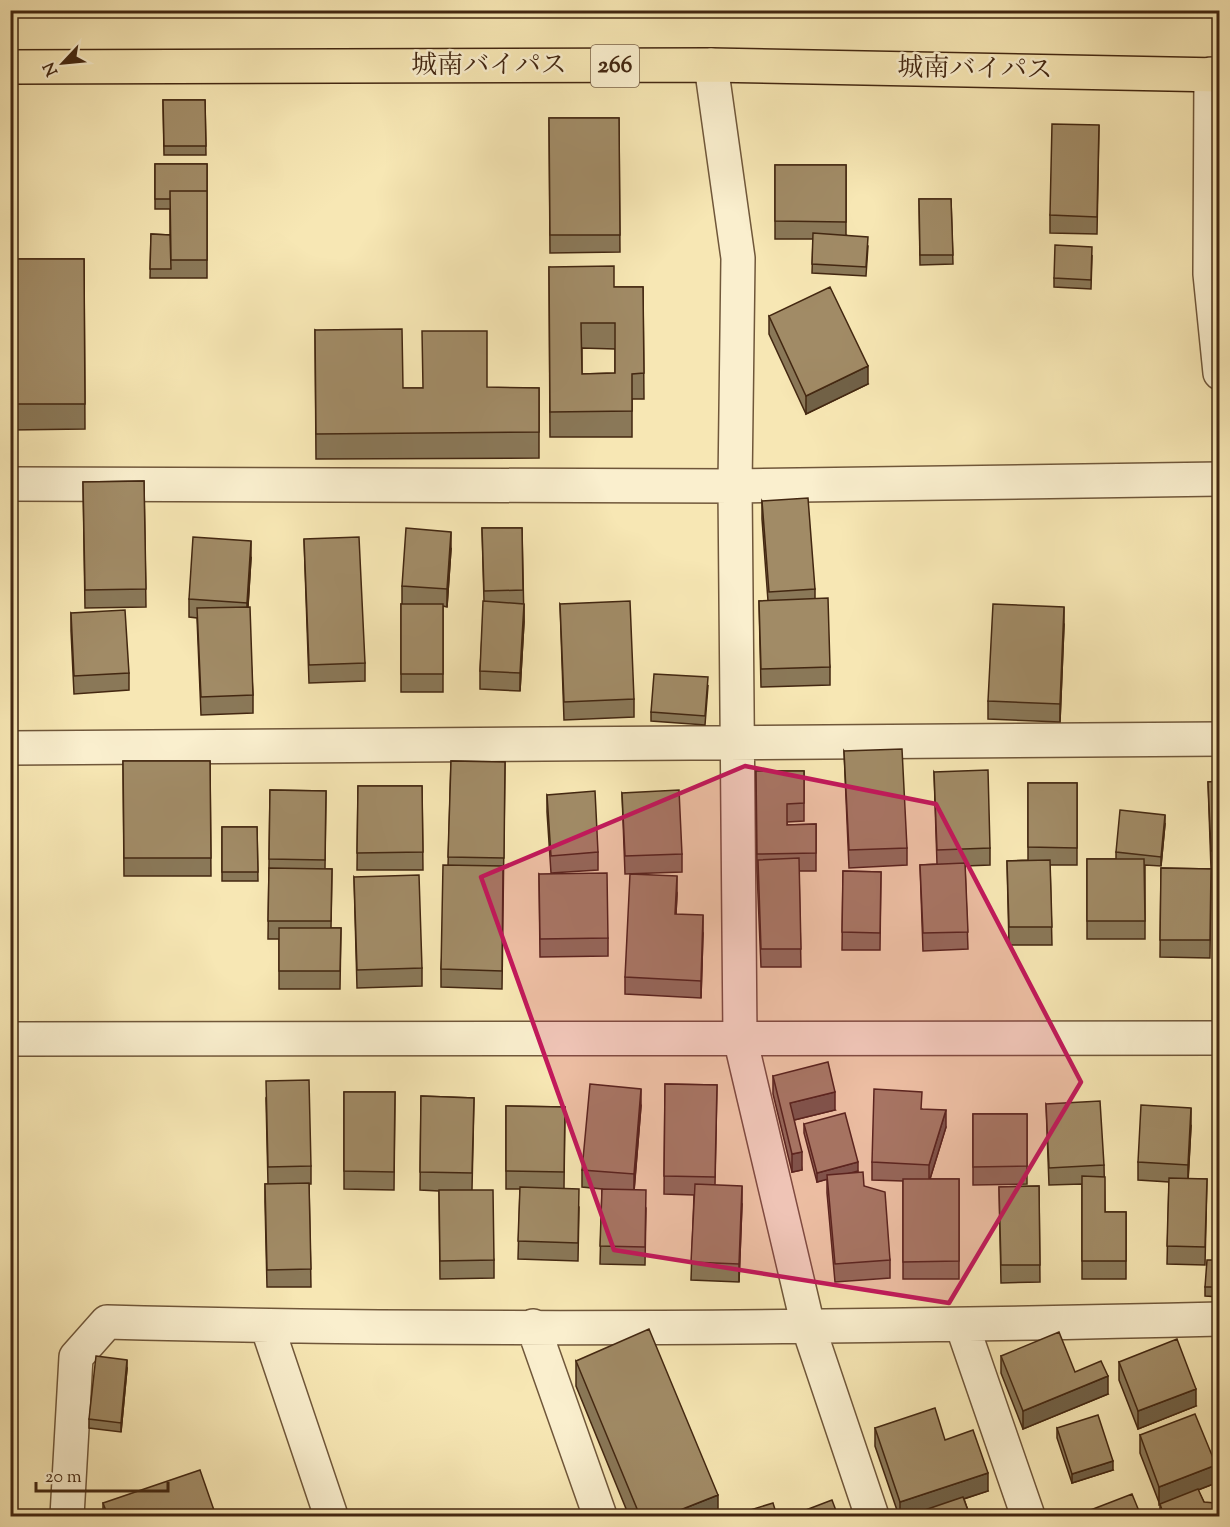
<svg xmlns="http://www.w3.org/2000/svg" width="1230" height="1527" font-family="'Sorts Mill Goudy','Noto Serif JP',serif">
	<rect width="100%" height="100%" fill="#f7e7b4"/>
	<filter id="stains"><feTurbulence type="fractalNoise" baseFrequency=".00333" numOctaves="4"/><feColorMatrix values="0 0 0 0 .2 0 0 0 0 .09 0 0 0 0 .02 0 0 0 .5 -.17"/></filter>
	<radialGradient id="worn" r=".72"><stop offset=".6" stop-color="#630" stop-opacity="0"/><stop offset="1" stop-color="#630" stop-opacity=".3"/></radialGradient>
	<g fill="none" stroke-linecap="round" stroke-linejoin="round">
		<g stroke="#70573a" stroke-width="36">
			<path id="minor" d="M 711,65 L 738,258 L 735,486 L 740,1038 L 808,1326 L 872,1516
				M 1211,74 L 1210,274 L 1220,373
				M 10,484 L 735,486 L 1220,479
				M 10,748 L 1220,739
				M 10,1039 L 1220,1038
				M 962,1325 L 1028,1516
				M 267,1326 L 331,1516
				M 533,1326 L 600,1516
				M 67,1516 L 76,1357 L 107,1322 C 478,1332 849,1328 1220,1319"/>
		</g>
		<g stroke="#432711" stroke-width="36">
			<path id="highway" d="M 10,67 L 711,65 L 1220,75"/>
		</g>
		<use href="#minor" stroke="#faefce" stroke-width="33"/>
		<use href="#highway" stroke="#f7e7b4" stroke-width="33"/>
	</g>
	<path fill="#8a7858" stroke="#432711" stroke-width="1.5" fill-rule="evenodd" d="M 163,100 L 205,100 L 206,155 L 164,155 Z
		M 549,118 L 619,118 L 620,252 L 550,253 Z
		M 1099,125 L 1097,234 L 1050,233 L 1050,215 Z
		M 155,164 L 207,164 L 207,278 L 150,278 L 151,234 L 170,235 L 170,209 L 155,209 Z
		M 775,165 L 846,165 L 846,235 L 868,246 L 866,276 L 812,273 L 813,239 L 775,239 Z
		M 919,199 L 951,199 L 953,264 L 920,265 Z
		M 1092,256 L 1091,289 L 1054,287 L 1054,278 Z
		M 10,259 L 84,259 L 85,429 L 10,430 Z
		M 549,267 L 614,287 L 643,287 L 644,399 L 632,399 L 632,437 L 550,437 ZM 582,348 L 615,349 L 615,373 L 582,374 Z
		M 769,316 L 868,384 L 806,414 L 769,334 Z
		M 315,330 L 403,388 L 539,388 L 539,458 L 316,459 Z
		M 144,481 L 146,607 L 85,608 L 83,482 Z
		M 762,501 L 815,589 L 815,599 L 830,667 L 830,685 L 761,687 L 759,601 L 768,601 L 762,519 Z
		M 482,528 L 522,528 L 524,622 L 520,691 L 480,689 L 480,671 L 484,601 Z
		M 304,539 L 365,663 L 365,681 L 309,683 Z
		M 451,549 L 447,607 L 443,606 L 443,692 L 401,692 L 401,604 L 402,604 L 402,586 Z
		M 251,558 L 248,607 L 253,695 L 253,713 L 201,715 L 197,618 L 189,617 L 189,599 Z
		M 560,604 L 634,699 L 634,717 L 564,720 Z
		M 71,613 L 129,673 L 129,690 L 74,694 L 71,631 Z
		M 1064,625 L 1060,722 L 988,719 L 988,701 Z
		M 708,686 L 705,725 L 651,721 L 651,712 Z
		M 844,751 L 907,848 L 907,865 L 849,868 Z
		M 123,761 L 210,761 L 211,876 L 124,876 Z
		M 451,761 L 505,762 L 502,989 L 441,987 L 441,969 L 448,866 Z
		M 756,771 L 804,771 L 804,821 L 787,822 L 787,825 L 816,824 L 816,871 L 799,871 L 801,967 L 761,967 L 757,871 Z
		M 934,772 L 990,848 L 990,865 L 965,866 L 968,949 L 923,951 L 920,865 L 937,864 Z
		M 1220,781 L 1220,869 L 1211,869 L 1208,782 Z
		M 1028,783 L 1077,783 L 1077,865 L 1050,865 L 1052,945 L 1009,945 L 1007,861 L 1028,860 Z
		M 358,786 L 422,786 L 423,870 L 357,870 Z
		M 270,790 L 326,791 L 325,869 L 332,869 L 331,928 L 341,928 L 340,989 L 279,989 L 279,939 L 268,939 Z
		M 622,793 L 682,854 L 682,872 L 625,874 Z
		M 547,795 L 598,852 L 598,870 L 551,873 L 547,812 Z
		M 1165,824 L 1161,866 L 1145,865 L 1145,939 L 1087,939 L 1087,859 L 1116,859 L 1116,852 Z
		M 222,827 L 257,827 L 258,881 L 222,881 Z
		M 1161,868 L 1211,869 L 1210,958 L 1160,957 Z
		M 843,871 L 881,872 L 880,950 L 842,950 Z
		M 539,874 L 608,938 L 608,956 L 540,957 Z
		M 354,877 L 422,968 L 422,986 L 357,988 Z
		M 677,894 L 676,914 L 703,933 L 701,998 L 625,994 L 625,977 Z
		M 773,1076 L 835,1110 L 794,1120 L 802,1170 L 792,1172 L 773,1094 Z
		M 665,1084 L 717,1085 L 715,1185 L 742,1204 L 739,1282 L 691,1280 L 694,1195 L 664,1194 Z
		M 344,1092 L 395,1092 L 394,1190 L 344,1189 Z
		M 421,1096 L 474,1098 L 472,1190 L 494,1260 L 494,1278 L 440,1279 L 439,1191 L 420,1190 Z
		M 266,1099 L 311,1166 L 311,1184 L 309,1184 L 311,1287 L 267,1287 L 265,1202 L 265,1184 L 268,1184 Z
		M 1046,1104 L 1104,1165 L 1105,1212 L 1126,1212 L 1126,1279 L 1082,1279 L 1082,1184 L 1049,1185 Z
		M 506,1106 L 565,1107 L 564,1188 L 579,1207 L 578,1261 L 518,1259 L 520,1189 L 506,1189 Z
		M 641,1106 L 634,1190 L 646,1208 L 645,1265 L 600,1264 L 602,1189 L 582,1187 L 582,1170 Z
		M 922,1109 L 946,1127 L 930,1179 L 959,1179 L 959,1279 L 903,1279 L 903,1181 L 872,1180 L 872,1162 Z
		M 973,1114 L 1027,1114 L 1027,1184 L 973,1185 Z
		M 804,1124 L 858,1171 L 850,1173 L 864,1186 L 890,1260 L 890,1278 L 835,1282 L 827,1193 L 827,1179 L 817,1182 L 804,1133 Z
		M 1191,1126 L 1188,1179 L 1207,1179 L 1205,1265 L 1167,1264 L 1169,1182 L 1138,1180 L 1138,1162 Z
		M 1039,1186 L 1040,1282 L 1001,1283 L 999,1187 Z
		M 1220,1260 L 1220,1297 L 1205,1296 L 1205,1287 Z
		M 1001,1356 L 1075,1372 L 1108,1394 L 1023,1429 L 1001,1373 Z
		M 576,1361 L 718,1516 L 629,1516 L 576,1386 Z
		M 1119,1362 L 1196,1406 L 1138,1429 L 1119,1380 Z
		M 127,1369 L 121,1432 L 89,1428 L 89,1419 Z
		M 875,1428 L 945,1440 L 988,1491 L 964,1499 L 970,1516 L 899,1516 L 875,1446 Z
		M 1057,1428 L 1113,1470 L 1072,1483 L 1057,1438 Z
		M 1140,1435 L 1216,1483 L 1198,1490 L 1204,1502 L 1220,1516 L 1160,1516 L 1160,1505 L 1140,1453 Z
		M 103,1503 L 216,1516 L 103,1516 Z"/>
	<path fill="#716147" stroke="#432711" stroke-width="1.5" d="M 868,366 L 868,384 L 806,414 L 806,396 Z
		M 451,532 L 451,549 L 447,607 L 447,589 Z
		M 251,541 L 251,558 L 247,621 L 247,603 Z
		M 524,604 L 524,622 L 520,691 L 520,673 Z
		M 1064,607 L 1064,625 L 1060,722 L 1060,704 Z
		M 1165,815 L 1165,824 L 1161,866 L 1161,857 Z
		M 677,876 L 677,894 L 675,932 L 675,914 Z
		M 703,915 L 703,933 L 701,998 L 701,981 Z
		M 641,1089 L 641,1106 L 634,1192 L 634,1174 Z
		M 835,1092 L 835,1110 L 790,1121 L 790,1103 Z
		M 1191,1108 L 1191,1126 L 1188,1183 L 1188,1165 Z
		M 946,1110 L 946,1127 L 929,1182 L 929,1165 Z
		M 802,1152 L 802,1170 L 792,1172 L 792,1154 Z
		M 858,1162 L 858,1171 L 817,1182 L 817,1173 Z
		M 742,1186 L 742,1204 L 739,1282 L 739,1264 Z
		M 127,1360 L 127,1369 L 121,1432 L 121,1423 Z
		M 1108,1376 L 1108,1394 L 1023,1429 L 1023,1411 Z
		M 1196,1389 L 1196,1406 L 1138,1429 L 1138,1411 Z
		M 1113,1461 L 1113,1470 L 1072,1483 L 1072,1474 Z
		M 1216,1465 L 1216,1483 L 1159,1505 L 1159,1487 Z
		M 988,1473 L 988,1491 L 910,1516 L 900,1516 L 900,1502 Z
		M 718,1495 L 718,1516 L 665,1516 Z"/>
	<path fill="#a18b66" stroke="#432711" stroke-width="1.5" fill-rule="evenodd" d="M 163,100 L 205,100 L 206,146 L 164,146 Z
		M 549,118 L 619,118 L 620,235 L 550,235 Z
		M 1052,124 L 1099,125 L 1097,217 L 1050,215 Z
		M 155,164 L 207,164 L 207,191 L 170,191 L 170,199 L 155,199 Z
		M 775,165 L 846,165 L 846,222 L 775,221 Z
		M 170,191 L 207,191 L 207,260 L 171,260 Z
		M 919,199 L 951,199 L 953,255 L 920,255 Z
		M 813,233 L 868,237 L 866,267 L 812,264 Z
		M 151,234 L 170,235 L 171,269 L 150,269 Z
		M 1055,245 L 1092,247 L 1091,280 L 1054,278 Z
		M 10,259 L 84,259 L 85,404 L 10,404 Z
		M 614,266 L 614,287 L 643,287 L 644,373 L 632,374 L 632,411 L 550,412 L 549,267 ZM 581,323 L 615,323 L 615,373 L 582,374 Z
		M 830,287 L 868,366 L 806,396 L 769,316 Z
		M 402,329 L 403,388 L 423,388 L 422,331 L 487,331 L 487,387 L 539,388 L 539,432 L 316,434 L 315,330 Z
		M 144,481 L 146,589 L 85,590 L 83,482 Z
		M 808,498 L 815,589 L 769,592 L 762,501 Z
		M 406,528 L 451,532 L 447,589 L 402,586 Z
		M 482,528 L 522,528 L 523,590 L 484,591 Z
		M 193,537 L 251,541 L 247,603 L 189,599 Z
		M 359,537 L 365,663 L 309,665 L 304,539 Z
		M 828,598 L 830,667 L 761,669 L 759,601 Z
		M 483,601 L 524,604 L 520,673 L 480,671 Z
		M 630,601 L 634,699 L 564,702 L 560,604 Z
		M 401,604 L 443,604 L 443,674 L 401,674 Z
		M 993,604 L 1064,607 L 1060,704 L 988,701 Z
		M 250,607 L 253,695 L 201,697 L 197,608 Z
		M 125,610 L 129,673 L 74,676 L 71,613 Z
		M 654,674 L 708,677 L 705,716 L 651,712 Z
		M 902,749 L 907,848 L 849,850 L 844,751 Z
		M 123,761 L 210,761 L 211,858 L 124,858 Z
		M 451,761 L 505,762 L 504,858 L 448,857 Z
		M 988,770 L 990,848 L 937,850 L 934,772 Z
		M 756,771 L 804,771 L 804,803 L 787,804 L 787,825 L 816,824 L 816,853 L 757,854 Z
		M 1220,781 L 1220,851 L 1211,851 L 1208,782 Z
		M 1028,783 L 1077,783 L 1077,848 L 1028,847 Z
		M 358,786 L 422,786 L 423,852 L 357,853 Z
		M 270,790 L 326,791 L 325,860 L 269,859 Z
		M 679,790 L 682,854 L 625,856 L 622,793 Z
		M 595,791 L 598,852 L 551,856 L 547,795 Z
		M 1120,810 L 1165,815 L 1161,857 L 1116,852 Z
		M 222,827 L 257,827 L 258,872 L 222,872 Z
		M 799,858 L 801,949 L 761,949 L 758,860 Z
		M 1087,859 L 1144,859 L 1145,921 L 1087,921 Z
		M 1050,860 L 1052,927 L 1009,927 L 1007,861 Z
		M 965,863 L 968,932 L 923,933 L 920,865 Z
		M 443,865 L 503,866 L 502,971 L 441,969 Z
		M 269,868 L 332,869 L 331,921 L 268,921 Z
		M 1161,868 L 1211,869 L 1210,940 L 1160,940 Z
		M 843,871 L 881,872 L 880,933 L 842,932 Z
		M 607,873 L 608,938 L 540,939 L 539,874 Z
		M 630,874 L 677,876 L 675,914 L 703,915 L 701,981 L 625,977 Z
		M 419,875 L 422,968 L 357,970 L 354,877 Z
		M 279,928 L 341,928 L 340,971 L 279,971 Z
		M 828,1062 L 835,1092 L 790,1103 L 802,1152 L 792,1154 L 773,1076 Z
		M 309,1080 L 311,1166 L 268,1167 L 266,1081 Z
		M 590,1084 L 641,1089 L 634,1174 L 582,1170 Z
		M 665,1084 L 717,1085 L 715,1177 L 664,1176 Z
		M 874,1089 L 922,1092 L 921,1109 L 946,1110 L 929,1165 L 872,1162 Z
		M 344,1092 L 395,1092 L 394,1172 L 344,1171 Z
		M 421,1096 L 474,1098 L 472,1173 L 420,1172 Z
		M 1100,1101 L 1104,1165 L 1049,1168 L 1046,1104 Z
		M 1141,1105 L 1191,1108 L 1188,1165 L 1138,1162 Z
		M 506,1106 L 565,1107 L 564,1172 L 506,1171 Z
		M 845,1113 L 858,1162 L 817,1173 L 804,1124 Z
		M 973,1114 L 1027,1114 L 1027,1166 L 973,1167 Z
		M 863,1172 L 864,1186 L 885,1192 L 890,1260 L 835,1264 L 827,1175 Z
		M 1082,1176 L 1105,1177 L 1105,1212 L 1126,1212 L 1126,1261 L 1082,1261 Z
		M 1169,1178 L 1207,1179 L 1205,1247 L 1167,1246 Z
		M 903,1179 L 959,1179 L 959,1261 L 903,1262 Z
		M 309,1183 L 311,1269 L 267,1270 L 265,1184 Z
		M 695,1184 L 742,1186 L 739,1264 L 691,1262 Z
		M 1039,1186 L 1040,1265 L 1001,1265 L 999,1187 Z
		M 520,1187 L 579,1189 L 578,1243 L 518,1241 Z
		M 602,1189 L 646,1190 L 645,1247 L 600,1246 Z
		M 439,1190 L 493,1190 L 494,1260 L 440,1261 Z
		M 1207,1260 L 1220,1260 L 1220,1287 L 1205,1287 Z
		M 649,1329 L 718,1495 L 665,1516 L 640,1516 L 576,1361 Z
		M 1059,1332 L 1075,1372 L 1101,1361 L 1108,1376 L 1023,1411 L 1001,1356 Z
		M 1177,1339 L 1196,1389 L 1138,1411 L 1119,1362 Z
		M 96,1356 L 127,1360 L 121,1423 L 89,1419 Z
		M 935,1408 L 945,1440 L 973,1430 L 988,1473 L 900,1502 L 875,1428 Z
		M 1195,1414 L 1216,1465 L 1159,1487 L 1140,1435 Z
		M 1098,1415 L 1113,1461 L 1072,1474 L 1057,1428 Z
		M 200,1470 L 216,1516 L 108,1516 L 103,1503 Z
		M 1198,1489 L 1204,1502 L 1216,1503 L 1220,1512 L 1220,1516 L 1164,1516 L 1160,1504 Z
		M 1132,1494 L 1141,1516 L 1075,1516 Z
		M 963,1497 L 970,1516 L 907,1516 Z
		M 832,1500 L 838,1516 L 790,1516 Z
		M 773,1503 L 777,1516 L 731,1516 Z"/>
	<path fill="#c2185b" fill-opacity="0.2" stroke="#c2185b" stroke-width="4.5" stroke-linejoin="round" d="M 745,766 L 936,804 L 1081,1082 L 949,1303 L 614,1250 L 481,877 Z"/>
	<g text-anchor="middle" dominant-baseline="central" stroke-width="5" stroke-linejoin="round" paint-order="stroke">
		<rect fill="#faefce" stroke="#7a634a" stroke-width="1.5" x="591" y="45" width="48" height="42" rx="4.5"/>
		<g font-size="24" font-weight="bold" fill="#432711">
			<text x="615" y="66">266</text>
		</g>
		<g font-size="26" fill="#432711" stroke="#faefce">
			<text x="489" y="66">城南バイパス</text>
			<text transform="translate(975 70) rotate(1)">城南バイパス</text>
		</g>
	</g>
	<rect width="1230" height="1527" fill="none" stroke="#f7e7b4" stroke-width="36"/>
	<rect x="12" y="12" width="1206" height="1503" fill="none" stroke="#432711" stroke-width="3"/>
	<rect x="18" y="18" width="1194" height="1491" fill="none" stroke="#432711" stroke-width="1.5"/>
	<g transform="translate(63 63) rotate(244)" stroke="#faefce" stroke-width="4.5" paint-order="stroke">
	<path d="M0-4.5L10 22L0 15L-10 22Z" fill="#432711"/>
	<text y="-9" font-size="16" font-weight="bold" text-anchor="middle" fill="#432711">N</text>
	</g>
	<path d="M36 1482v9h132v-9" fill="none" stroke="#432711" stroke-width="3"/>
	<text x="45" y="1482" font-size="18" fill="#432711" stroke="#faefce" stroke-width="4.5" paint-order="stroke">20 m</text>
	<rect width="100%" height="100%" filter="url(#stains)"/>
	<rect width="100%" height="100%" fill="url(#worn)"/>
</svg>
